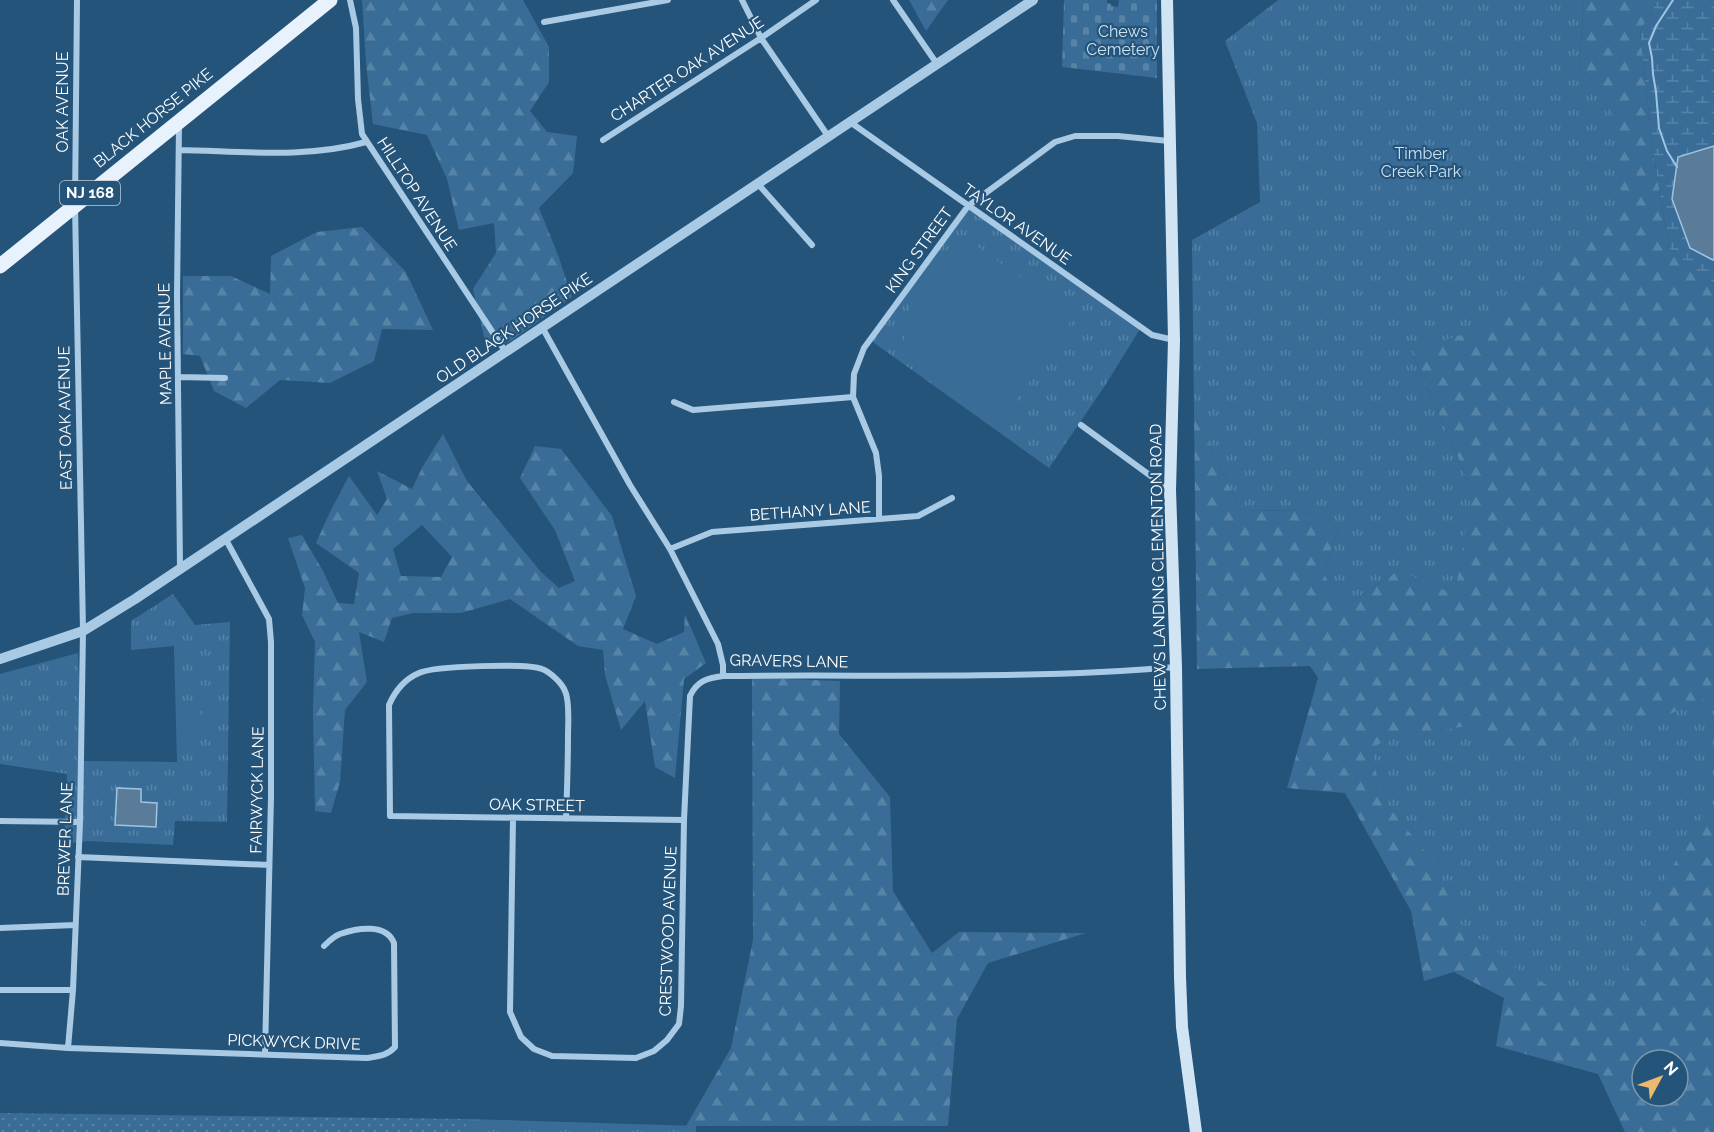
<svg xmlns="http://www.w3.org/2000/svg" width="1714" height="1132" font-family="Raleway,sans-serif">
	<defs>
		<pattern id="grass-dots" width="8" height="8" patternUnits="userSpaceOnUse" patternTransform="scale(1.5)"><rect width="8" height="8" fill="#396d97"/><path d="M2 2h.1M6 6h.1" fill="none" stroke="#5783a7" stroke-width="1.8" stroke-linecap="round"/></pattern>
		<pattern id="forest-firs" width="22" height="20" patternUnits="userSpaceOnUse" patternTransform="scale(1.5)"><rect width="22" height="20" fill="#396d97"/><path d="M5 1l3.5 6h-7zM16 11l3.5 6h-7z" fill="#5783a7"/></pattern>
		<pattern id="wetland-marsh" width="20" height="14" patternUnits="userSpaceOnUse" patternTransform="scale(1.5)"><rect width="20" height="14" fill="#396d97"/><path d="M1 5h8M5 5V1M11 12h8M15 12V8" fill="none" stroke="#5783a7"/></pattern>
		<pattern id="cemetery-stones" width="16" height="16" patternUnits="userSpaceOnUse" patternTransform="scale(1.5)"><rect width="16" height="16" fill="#396d97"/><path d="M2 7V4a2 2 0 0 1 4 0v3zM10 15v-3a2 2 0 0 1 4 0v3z" fill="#5783a7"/></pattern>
		<pattern id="park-tufts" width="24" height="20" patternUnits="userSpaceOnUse" patternTransform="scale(1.5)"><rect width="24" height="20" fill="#396d97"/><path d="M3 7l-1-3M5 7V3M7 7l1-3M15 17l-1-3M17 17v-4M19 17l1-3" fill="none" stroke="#5783a7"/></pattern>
	</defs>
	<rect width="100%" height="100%" fill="#25547a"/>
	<path fill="url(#grass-dots)" d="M 0,1113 L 466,1119 L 466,1132 L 0,1132 Z"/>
	<path fill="url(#forest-firs)" fill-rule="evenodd" d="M 362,0 L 523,0 L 549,47 L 549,82 L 530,111 L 547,132 L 577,136 L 573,173 L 539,208 L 558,255 L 572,297 L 511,341 L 487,350 L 473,289 L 496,253 L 494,223 L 459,230 L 447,179 L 427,135 L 373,124 L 366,63 Z
		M 909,0 L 948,0 L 926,31 Z
		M 1584,0 L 1658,0 L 1640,32 L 1653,151 L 1669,248 L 1714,285 L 1714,1132 L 1625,1132 L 1598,1074 L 1496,1046 L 1504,998 L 1454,972 L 1424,981 L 1411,911 L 1345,793 L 1287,788 L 1318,678 L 1310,666 L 1197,669 L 1194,413 L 1241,510 L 1303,511 L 1338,528 L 1324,573 L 1351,603 L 1399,570 L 1472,490 L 1411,350 L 1475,330 L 1609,93 L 1579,70 ZM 1642,1060 L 1678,1060 L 1678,1096 L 1642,1096 Z
		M 362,227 L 406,272 L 433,330 L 382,329 L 374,361 L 330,383 L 280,380 L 246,408 L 214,391 L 200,356 L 183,354 L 183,276 L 231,276 L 270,294 L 271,256 L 317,232 Z
		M 443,434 L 467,481 L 540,571 L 559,588 L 575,581 L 555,530 L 520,478 L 535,446 L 561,449 L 612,516 L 636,596 L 623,629 L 657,644 L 684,632 L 685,614 L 706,663 L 684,679 L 675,778 L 655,767 L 645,701 L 621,730 L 605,675 L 603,650 L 578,646 L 510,599 L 461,613 L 413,613 L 392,618 L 384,642 L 359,632 L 367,682 L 345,710 L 340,782 L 331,813 L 315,811 L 313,710 L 315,642 L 302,615 L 305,588 L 288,538 L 302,535 L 323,571 L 338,603 L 354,604 L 359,573 L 316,543 L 329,514 L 349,476 L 377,515 L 387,499 L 377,471 L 412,489 L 423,466 ZM 422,525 L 452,557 L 441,577 L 401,576 L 393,549 Z
		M 752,678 L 840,681 L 839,734 L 890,797 L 893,891 L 932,953 L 959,932 L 1086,933 L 988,963 L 957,1019 L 948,1126 L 686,1126 L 731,1048 L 753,940 Z"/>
	<path fill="url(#wetland-marsh)" d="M 1658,0 L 1714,0 L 1714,146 L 1678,157 L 1714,259 L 1714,285 L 1669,248 L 1653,151 L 1640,32 Z"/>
	<path fill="url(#cemetery-stones)" d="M 1064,0 L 1107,0 L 1107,3 L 1111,4 L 1111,6 L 1118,7 L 1119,0 L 1157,0 L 1157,78 L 1062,67 Z"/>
	<path fill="url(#park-tufts)" d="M 1278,0 L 1584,0 L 1579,70 L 1609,93 L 1622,201 L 1475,331 L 1411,350 L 1472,490 L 1455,595 L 1399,570 L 1351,603 L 1334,597 L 1324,573 L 1338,528 L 1303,511 L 1241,510 L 1194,413 L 1192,240 L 1260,202 L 1257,123 L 1225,41 Z
		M 968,206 L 1140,329 L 1106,384 L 1049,468 L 870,340 Z
		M 173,594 L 195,625 L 230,622 L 227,822 L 175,821 L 173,845 L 87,841 L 64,844 L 67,774 L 0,764 L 0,674 L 78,653 L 82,761 L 177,762 L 174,646 L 131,650 L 131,621 Z
		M 1714,695 L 1714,806 C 1696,821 1691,835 1679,855 C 1656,897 1636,940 1621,985 C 1581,1004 1543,987 1509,963 C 1503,958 1498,952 1492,947 C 1483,940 1469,935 1462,925 C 1457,918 1448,896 1444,887 C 1440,877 1439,865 1430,858 L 1389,807 L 1381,791 L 1373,761 L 1377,745 L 1390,738 L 1405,733 L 1417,731 L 1437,733 L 1453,728 L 1470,726 L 1489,738 L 1503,752 L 1533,752 L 1558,748 L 1611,726 L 1637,719 L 1665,716 Z
		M 466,1119 L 696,1126 L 696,1132 L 466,1132 Z"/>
	<path fill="#396d97" d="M 960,234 L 1069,313 L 1072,319 L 998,426 C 977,411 956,395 935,380 C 928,375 918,369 913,363 C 883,321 937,266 960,234 Z
		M 183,706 L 197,706 L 196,738 L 182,737 Z
		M 202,707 L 217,707 L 216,738 L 202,738 Z"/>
	<path fill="#5b7c98" stroke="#9cc6e4" stroke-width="1.5" d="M 1714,146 L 1714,259 L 1713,260 L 1690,248 L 1672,199 L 1678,157 Z
		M 117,788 L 141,789 L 141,802 L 157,803 L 156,827 L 115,825 Z"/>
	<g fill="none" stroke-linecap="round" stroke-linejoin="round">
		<path stroke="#9cc6e4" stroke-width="2" d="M 1673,0 L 1656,26 L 1649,43 L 1652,58 L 1653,74 L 1656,92 L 1659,128 L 1667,151 L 1677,167"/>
		<path stroke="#a8cae4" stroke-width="6" d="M 350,0 L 356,28 L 358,99 L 362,134 L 505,351
			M 742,0 L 761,38 L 828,136
			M 893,0 L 937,64
			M 544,22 L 668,0
			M 850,122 L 1152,335 L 1174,340
			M 179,125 L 177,295 L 180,568
			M 603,140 L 761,38 L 816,0
			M 179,150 C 240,151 306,159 366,142
			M 758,184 L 812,245
			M 542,327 L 630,485 L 670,549 L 718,644 L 723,665 L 723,676
			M 179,377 L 225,378
			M 674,402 L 693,410 L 853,397
			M 1081,425 L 1170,490
			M 879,519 L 879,476 L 876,453 L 853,397 L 854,374 L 864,348 L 968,206 L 1055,142 L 1075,136 L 1118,136 L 1169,141
			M 225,538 L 269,619 L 271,642 L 271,797 L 265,1054
			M 670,549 L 712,532 L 918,516 L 952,498
			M 513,818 L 510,1012 L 521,1037 L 534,1049 L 552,1056 L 636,1058 L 654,1051 L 667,1040 L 679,1024 L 681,1006 L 684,820 L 690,696 C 697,681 707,678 723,676 C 874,674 1025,680 1176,667
			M 566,819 C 567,791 568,764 568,736 C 568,725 570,701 565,691 C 562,683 550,672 542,669 C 527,663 434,666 419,673 C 405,679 395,691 389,705 L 390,816 L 684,820
			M 0,821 L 80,822
			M 78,857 L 269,865
			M 0,928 L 75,925
			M 0,990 L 73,990
			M 0,1043 L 68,1048 L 367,1058 C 378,1056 387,1056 395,1047 L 394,943 C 386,923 357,928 340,934 C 334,936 329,941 324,946
			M 68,1048 L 73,990 L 80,822 L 83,631 L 75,205 L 77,0"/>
		<path stroke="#a8cae4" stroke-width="10" d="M 0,659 L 83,631 L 135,599 L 1033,0"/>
		<path stroke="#d1e4f4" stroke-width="12" d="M 1167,0 L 1174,340 L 1170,490 L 1176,667 L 1180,977 L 1182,1027 L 1196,1132"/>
		<path stroke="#e8f2fc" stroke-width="15" d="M 0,266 L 330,0"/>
	</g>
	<g text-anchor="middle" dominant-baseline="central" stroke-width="4.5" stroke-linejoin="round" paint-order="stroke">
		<rect fill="#25547a" stroke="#beccd7" stroke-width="1.5" x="60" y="181" width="60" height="24" rx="4.5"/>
		<g font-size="15" font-weight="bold" fill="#fff">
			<text x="90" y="193">NJ 168</text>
		</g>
		<g font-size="16" fill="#cbe2f3" stroke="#25547a">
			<text x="1123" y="31">Chews<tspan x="1123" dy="18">Cemetery</tspan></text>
			<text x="1421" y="153">Timber<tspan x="1421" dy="18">Creek Park</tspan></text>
		</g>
		<g font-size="16" fill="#fff" stroke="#25547a">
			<text transform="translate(687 69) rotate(-33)">CHARTER OAK AVENUE</text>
			<text transform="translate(62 102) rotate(-90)">OAK AVENUE</text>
			<text transform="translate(153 118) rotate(-39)">BLACK HORSE PIKE</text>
			<text transform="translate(417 194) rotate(57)">HILLTOP AVENUE</text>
			<text transform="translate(1017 224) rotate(35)">TAYLOR AVENUE</text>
			<text transform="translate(919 250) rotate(-54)">KING STREET</text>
			<text transform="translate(514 328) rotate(-34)">OLD BLACK HORSE PIKE</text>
			<text transform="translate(165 344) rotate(-91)">MAPLE AVENUE</text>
			<text transform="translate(65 418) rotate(-91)">EAST OAK AVENUE</text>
			<text transform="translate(810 511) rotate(-4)">BETHANY LANE</text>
			<text transform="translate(1158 567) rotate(-91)">CHEWS LANDING CLEMENTON ROAD</text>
			<text transform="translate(789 661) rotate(1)">GRAVERS LANE</text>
			<text transform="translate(257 790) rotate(-89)">FAIRWYCK LANE</text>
			<text transform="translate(537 805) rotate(1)">OAK STREET</text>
			<text transform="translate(65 839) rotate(-88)">BREWER LANE</text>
			<text transform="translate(668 931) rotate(-88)">CRESTWOOD AVENUE</text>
			<text transform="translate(294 1042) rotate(2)">PICKWYCK DRIVE</text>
		</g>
	</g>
	<g transform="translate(1660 1078) rotate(49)"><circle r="28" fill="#25547a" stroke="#7c98af" stroke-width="1.5"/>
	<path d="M0-4.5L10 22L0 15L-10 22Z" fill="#edba6d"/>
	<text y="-9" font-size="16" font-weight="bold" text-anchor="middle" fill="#ffffff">N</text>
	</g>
</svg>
